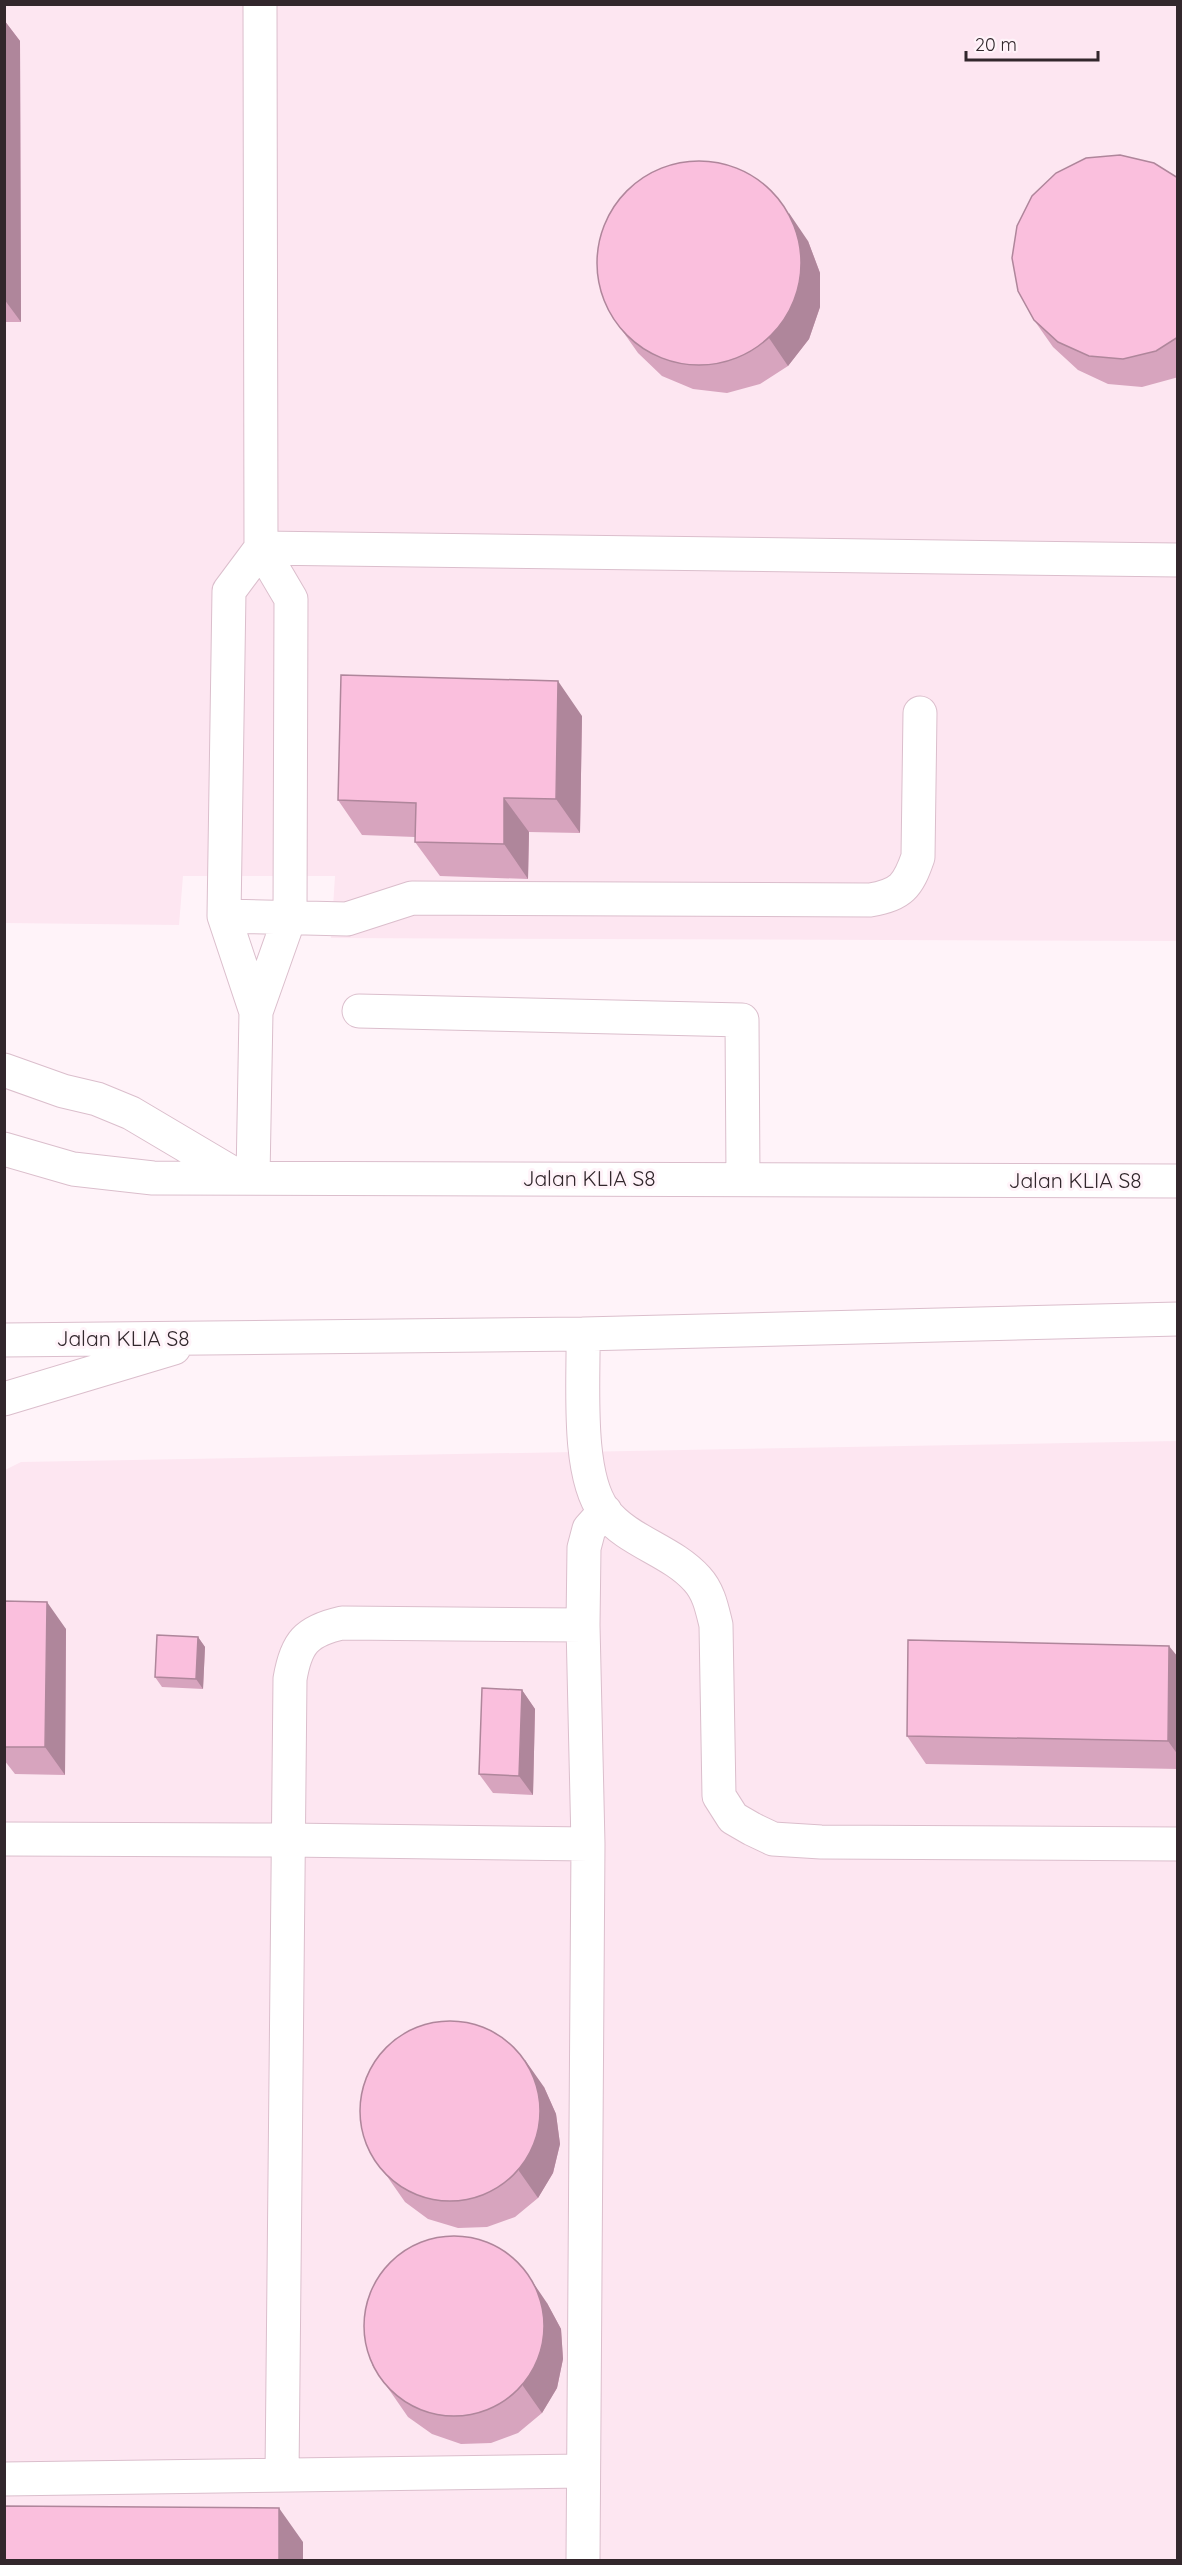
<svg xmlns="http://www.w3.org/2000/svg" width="1182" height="2565" font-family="Quicksand,sans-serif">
	<rect width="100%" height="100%" fill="#fff3f9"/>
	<path fill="#fde6f1" d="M 5,5 L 1177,5 L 1177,941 L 331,938 L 335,876 L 183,876 L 179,925 L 5,923 Z
		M 1177,1441 L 1177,2560 L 5,2560 L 5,1470 L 21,1462 Z"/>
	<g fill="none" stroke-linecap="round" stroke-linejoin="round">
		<g stroke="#dbbecc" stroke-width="35">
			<path id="minor" d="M 261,548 L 1178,560
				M 224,916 L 347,919 L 412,898 L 870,900 C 901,895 908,886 918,857 L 920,713
				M 359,1011 L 742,1020 L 743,1179
				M 256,1012 L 224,916 L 229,591 L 261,548
				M 4,1070 L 63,1091 L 97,1099 L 131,1113 L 239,1177
				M 4,1149 L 73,1169 L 153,1178 L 1178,1181
				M 253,1177 L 256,1012 L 290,916 L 291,599 L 261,548 L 260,4
				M 583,1334 C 584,1381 576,1473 604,1511 C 628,1542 671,1550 697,1579 C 709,1592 712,1609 716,1625 L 719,1796 L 733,1818 L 752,1829 L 773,1839 L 821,1842 L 1178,1844
				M 4,1340 L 583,1334 L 1178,1319
				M 4,1399 L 174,1348
				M 583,1625 L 584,1548 L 589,1529 L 605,1511
				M 4,1839 L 288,1840 L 588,1844
				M 282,2475 L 290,1679 C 296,1643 306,1631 342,1623 L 583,1625 L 588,1844 L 583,2560
				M 4,2479 L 583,2471"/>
		</g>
		<use href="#minor" stroke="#fff" stroke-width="33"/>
	</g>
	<path fill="#d7a4be" d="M 4,20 L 20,41 L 21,322 L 4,322 Z
		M 1178,178 L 1178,377 L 1175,378 L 1142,387 L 1108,384 L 1078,370 L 1053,347 L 1034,320 Z
		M 808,241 L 820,273 L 820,307 L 809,339 L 788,366 L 760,384 L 727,393 L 693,389 L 662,376 L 638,353 L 619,326 Z
		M 582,716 L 580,833 L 529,832 L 528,879 L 440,876 L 415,842 L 415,837 L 362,835 L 338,800 Z
		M 4,1601 L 66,1629 L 65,1775 L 15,1774 L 4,1760 Z
		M 198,1637 L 205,1647 L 203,1689 L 162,1687 L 155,1677 Z
		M 1178,1657 L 1178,1769 L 926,1764 L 907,1736 Z
		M 522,1690 L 535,1709 L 533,1795 L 493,1793 L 479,1774 Z
		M 544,2087 L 556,2114 L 560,2144 L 553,2173 L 538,2198 L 515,2217 L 487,2227 L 458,2228 L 428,2219 L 405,2202 L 368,2149 Z
		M 547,2303 L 561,2329 L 563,2359 L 557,2388 L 542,2413 L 518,2433 L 491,2443 L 461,2444 L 432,2434 L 408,2417 L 372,2365 Z"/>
	<path fill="#af869b" d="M 4,20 L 20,41 L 21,322 L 4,299 Z
		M 789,213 L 808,241 L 820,273 L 820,307 L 809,339 L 788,366 L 769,338 Z
		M 558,681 L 582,716 L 580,833 L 556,799 Z
		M 504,798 L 529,832 L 528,879 L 504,844 Z
		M 47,1602 L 66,1629 L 65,1775 L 45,1747 Z
		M 198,1637 L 205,1647 L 203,1689 L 196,1679 Z
		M 1169,1646 L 1178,1657 L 1178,1755 L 1168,1741 Z
		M 522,1690 L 535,1709 L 533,1795 L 519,1776 Z
		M 525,2060 L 544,2087 L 556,2114 L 560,2144 L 553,2173 L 538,2198 L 519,2171 Z
		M 528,2275 L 547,2303 L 561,2329 L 563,2359 L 557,2388 L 542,2413 L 523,2386 Z
		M 279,2508 L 303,2542 L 303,2560 L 279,2560 Z"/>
	<path fill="#fabfdd" stroke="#af869b" stroke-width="1.5" d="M 1120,155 L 1154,163 L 1178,178 L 1178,337 L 1156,351 L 1123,359 L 1089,356 L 1058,342 L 1034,320 L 1018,291 L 1012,258 L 1017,226 L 1032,196 L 1056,173 L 1086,158 Z
		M597 263a102 102 0 1 1 204 0a102 102 0 1 1-204 0Z
		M 341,675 L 558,681 L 556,799 L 504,798 L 504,844 L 415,842 L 416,803 L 338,800 Z
		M 4,1601 L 47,1602 L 45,1747 L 4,1747 Z
		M 157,1635 L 198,1637 L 196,1679 L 155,1677 Z
		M 908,1640 L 1169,1646 L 1168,1741 L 907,1736 Z
		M 482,1688 L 522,1690 L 519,1776 L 479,1774 Z
		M360 2111a90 90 0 1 1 180 0a90 90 0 1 1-180 0Z
		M364 2326a90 90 0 1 1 180 0a90 90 0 1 1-180 0Z
		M 4,2506 L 279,2508 L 279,2560 L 4,2560 Z"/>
	<g text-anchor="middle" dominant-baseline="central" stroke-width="6" stroke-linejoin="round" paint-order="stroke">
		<g font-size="21" fill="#32272c" stroke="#fff3f9">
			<text x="589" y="1178">Jalan KLIA S8</text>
			<text x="1075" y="1180">Jalan KLIA S8</text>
			<text x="123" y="1338">Jalan KLIA S8</text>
		</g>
	</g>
	<rect width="1182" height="2565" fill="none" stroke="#32272c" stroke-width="12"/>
	<path d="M966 51v9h132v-9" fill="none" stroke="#32272c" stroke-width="3"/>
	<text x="975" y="51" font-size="18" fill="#32272c" stroke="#fff3f9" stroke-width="4.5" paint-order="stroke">20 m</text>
</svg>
